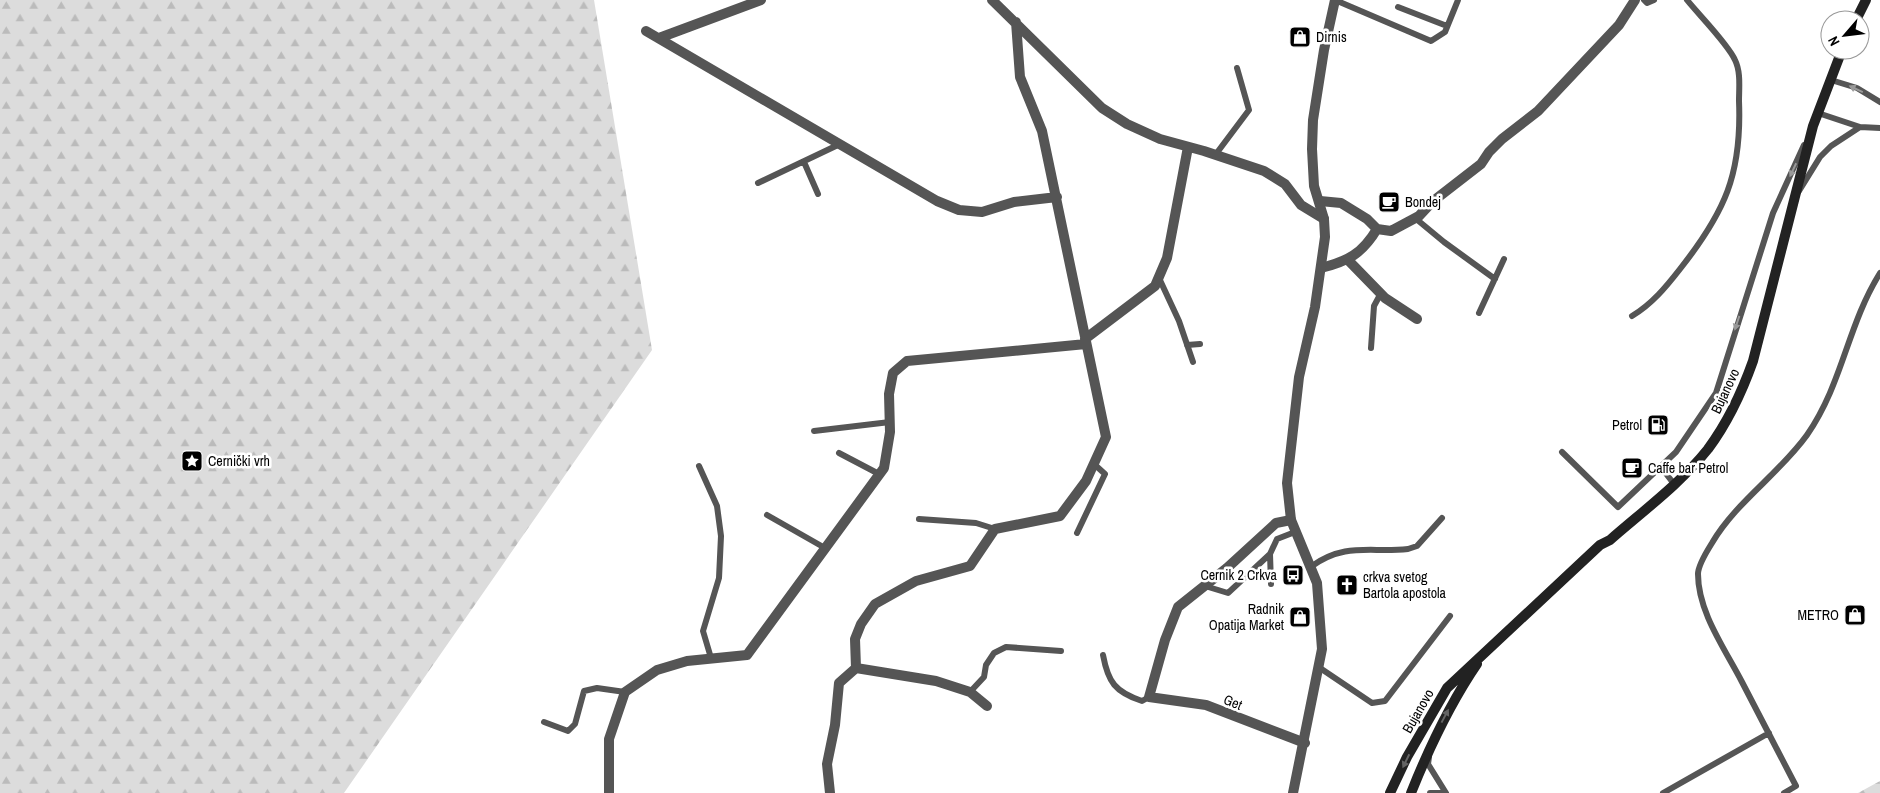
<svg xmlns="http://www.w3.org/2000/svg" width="1880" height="793" font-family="'Archivo Narrow',sans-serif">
	<defs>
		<pattern id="forest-firs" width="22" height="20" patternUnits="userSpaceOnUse" patternTransform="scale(1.25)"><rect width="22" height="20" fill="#dcdcdc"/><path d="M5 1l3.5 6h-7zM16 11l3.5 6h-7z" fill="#bbb"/></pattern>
	</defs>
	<rect width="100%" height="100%" fill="#fff"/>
	<path fill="url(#forest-firs)" d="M 0,0 L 594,0 L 652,350 L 344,793 L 0,793 Z
		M 1880,781 L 1880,793 L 1858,793 Z"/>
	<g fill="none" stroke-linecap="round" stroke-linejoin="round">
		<path stroke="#555" stroke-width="6" d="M 1335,0 L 1431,41 L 1445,32 L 1458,0
			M 1644,0 L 1647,3 L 1654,0
			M 1398,7 L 1447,26
			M 1831,80 L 1857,88 L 1880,102
			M 1818,113 L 1860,127
			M 1216,154 L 1249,110 L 1237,68
			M 804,162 L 818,194
			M 758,183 L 840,144
			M 1799,191 L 1820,157 L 1831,146 L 1860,127 L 1880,128
			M 1415,218 L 1444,242 L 1495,279
			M 1159,278 L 1179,321 L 1193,362
			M 1479,313 L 1504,259
			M 1632,316 C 1652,304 1666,287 1680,269 C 1725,212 1742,174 1739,101 C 1739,88 1741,72 1735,60 C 1728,44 1699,15 1687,0
			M 1187,345 L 1200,344
			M 1371,348 L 1374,306 L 1381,293
			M 814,431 L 890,422
			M 1562,452 L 1618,507 L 1676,452 L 1716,393 L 1773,213 L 1804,145
			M 839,453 L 879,474
			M 699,466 L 717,506 L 721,536 L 719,578 L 703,631 L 711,658
			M 1661,467 L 1674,484
			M 767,515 L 825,548
			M 919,519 L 976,523 L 995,529
			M 1077,533 L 1105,474 L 1094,464
			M 1270,554 L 1271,584
			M 1312,566 C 1346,542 1370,553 1408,549 L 1417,546 L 1442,518
			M 1205,586 L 1228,593 L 1270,554 L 1277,539 L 1295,532
			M 1103,655 C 1108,682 1115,692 1142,701 L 1149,697
			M 1320,668 L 1372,703 L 1385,701 L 1450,616
			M 970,692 L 984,677 L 986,665 L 994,653 L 1006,647 L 1061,651
			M 544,722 L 568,731 L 575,724 L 584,691 L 597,688 L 625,692
			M 1429,757 L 1428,764 L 1446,793
			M 1430,793 L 1442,793
			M 1663,793 L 1769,733
			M 1784,793 L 1796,786 C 1778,751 1760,717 1742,682 C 1725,649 1698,612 1698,574 C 1698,565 1707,551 1712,543 C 1736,502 1779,474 1807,435 C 1843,383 1847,326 1880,273"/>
		<path stroke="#555" stroke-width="10" d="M 992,0 L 1102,108 L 1127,124 L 1160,139 L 1204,151 L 1264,171 L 1285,184 L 1301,205 L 1324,219
			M 646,31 L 937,201 L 959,210 L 982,212 L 1014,202 L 1057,197
			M 659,38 L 761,0
			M 1320,201 L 1341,203 L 1367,219 L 1377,229 L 1391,231 L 1419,216 L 1432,202 L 1481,164 L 1489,152 L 1502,139 L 1538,111 L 1619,25 L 1635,0
			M 1348,260 L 1385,298 L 1417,319
			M 1321,268 C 1348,261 1362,254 1377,229
			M 1085,339 L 1155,286 L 1167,258 L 1188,147
			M 1291,520 L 1276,523 L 1227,568 L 1178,607 L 1165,640 L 1149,697 L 1206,705 L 1305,743
			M 856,668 L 855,639 L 861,624 L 875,604 L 916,581 L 970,566 L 995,529 L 1060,516 L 1086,481 L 1106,437 L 1042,131 L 1020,77 L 1016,22
			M 609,793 L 609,739 L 625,692 L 657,670 L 687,661 L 747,655 L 884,468 L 890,432 L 889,394 L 893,373 L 907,361 L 1086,344
			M 830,793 L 827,764 L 835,725 L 839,683 L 856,668 L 936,681 L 970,692 L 987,706"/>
		<path stroke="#555" stroke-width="10" d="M 1293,793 L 1322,649 L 1317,583 L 1291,520 L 1287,483 L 1299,377 L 1315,307 L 1325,237 L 1324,219 L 1314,186 L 1312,149 L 1313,120 L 1324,50 L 1335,0"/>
		<path stroke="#222" stroke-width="10" d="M 1856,20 L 1866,0
			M 1390,793 L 1407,757 L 1447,688 L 1600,545 L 1610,540 C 1643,511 1680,484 1708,449 C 1728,422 1742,392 1753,361 L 1813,126 L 1842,50
			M 1411,793 C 1429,748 1449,705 1477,664"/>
	</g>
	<defs><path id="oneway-solid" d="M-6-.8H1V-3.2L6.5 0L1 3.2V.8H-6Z" transform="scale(1.25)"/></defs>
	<g fill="#999">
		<use href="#oneway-solid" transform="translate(1856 89) rotate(-155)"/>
		<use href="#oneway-solid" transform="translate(1793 170) rotate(115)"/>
		<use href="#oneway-solid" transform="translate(1737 323) rotate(108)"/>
	</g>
	<g fill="#646464">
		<use href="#oneway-solid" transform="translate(1445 716) rotate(-62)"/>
		<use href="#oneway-solid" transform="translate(1406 761) rotate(116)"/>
	</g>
	<defs>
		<g id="shop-square" transform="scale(1.125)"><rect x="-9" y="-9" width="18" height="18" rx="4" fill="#000" stroke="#fff"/><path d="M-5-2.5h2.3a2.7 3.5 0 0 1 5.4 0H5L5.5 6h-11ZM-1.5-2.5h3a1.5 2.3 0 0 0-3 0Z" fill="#fff"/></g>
		<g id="cafe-square" transform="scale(1.125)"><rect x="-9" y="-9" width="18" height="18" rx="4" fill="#000" stroke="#fff"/><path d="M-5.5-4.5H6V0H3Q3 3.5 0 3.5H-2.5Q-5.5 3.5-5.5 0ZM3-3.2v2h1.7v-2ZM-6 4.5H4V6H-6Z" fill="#fff"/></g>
		<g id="fuel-square" transform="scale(1.125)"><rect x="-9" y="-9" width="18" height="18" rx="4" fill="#000" stroke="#fff"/><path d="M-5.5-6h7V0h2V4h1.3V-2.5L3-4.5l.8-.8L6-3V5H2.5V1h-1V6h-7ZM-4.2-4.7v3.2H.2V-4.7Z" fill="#fff"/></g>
		<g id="sight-square" transform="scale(1.125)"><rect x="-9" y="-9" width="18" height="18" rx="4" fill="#000" stroke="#fff"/><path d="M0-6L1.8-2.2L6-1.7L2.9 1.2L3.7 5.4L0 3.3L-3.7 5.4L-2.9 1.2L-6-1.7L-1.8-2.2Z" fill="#fff"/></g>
		<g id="bus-square" transform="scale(1.125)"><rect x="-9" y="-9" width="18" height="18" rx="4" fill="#000" stroke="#fff"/><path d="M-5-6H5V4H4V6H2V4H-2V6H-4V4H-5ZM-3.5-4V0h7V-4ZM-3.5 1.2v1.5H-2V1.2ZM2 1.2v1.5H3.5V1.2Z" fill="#fff"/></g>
		<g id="church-square" transform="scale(1.125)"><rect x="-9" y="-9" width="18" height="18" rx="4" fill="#000" stroke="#fff"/><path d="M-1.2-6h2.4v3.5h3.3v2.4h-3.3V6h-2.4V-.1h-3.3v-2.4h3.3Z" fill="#fff"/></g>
	</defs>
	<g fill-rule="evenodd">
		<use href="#shop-square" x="1300" y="37"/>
		<use href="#cafe-square" x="1389" y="202"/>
		<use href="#fuel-square" x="1658" y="425"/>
		<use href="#sight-square" x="192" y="461"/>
		<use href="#cafe-square" x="1632" y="468"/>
		<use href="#bus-square" x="1293" y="575"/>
		<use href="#church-square" x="1347" y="585"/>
		<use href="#shop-square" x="1855" y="615"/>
		<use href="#shop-square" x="1300" y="617"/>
	</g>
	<g text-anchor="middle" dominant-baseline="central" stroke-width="5" stroke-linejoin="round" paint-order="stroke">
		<g font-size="14" fill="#000" stroke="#fff" text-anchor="start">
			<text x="1316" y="37">Dirnis</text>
			<text x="1405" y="202">Bondej</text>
			<text x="1642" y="425" text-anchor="end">Petrol</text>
			<text x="208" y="461">Cernički vrh</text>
			<text x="1648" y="468">Caffe bar Petrol</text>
			<text x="1277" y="575" text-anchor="end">Cernik 2 Crkva</text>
			<text x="1363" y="577">crkva svetog<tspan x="1363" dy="16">Bartola apostola</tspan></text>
			<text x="1284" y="609" text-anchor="end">Radnik<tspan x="1284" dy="16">Opatija Market</tspan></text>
			<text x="1839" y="615" text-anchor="end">METRO</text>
		</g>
		<g font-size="14" fill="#000" stroke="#fff">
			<text transform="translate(1725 391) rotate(-65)">Bujanovo</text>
			<text transform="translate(1233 702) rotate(22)">Get</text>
			<text transform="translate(1418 711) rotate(-60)">Bujanovo</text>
		</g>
	</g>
	<g transform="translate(1845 35) rotate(242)"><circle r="24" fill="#ffffff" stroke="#999999"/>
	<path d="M0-4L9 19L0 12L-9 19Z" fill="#000000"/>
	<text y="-8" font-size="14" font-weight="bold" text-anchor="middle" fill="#000000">N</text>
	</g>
</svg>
